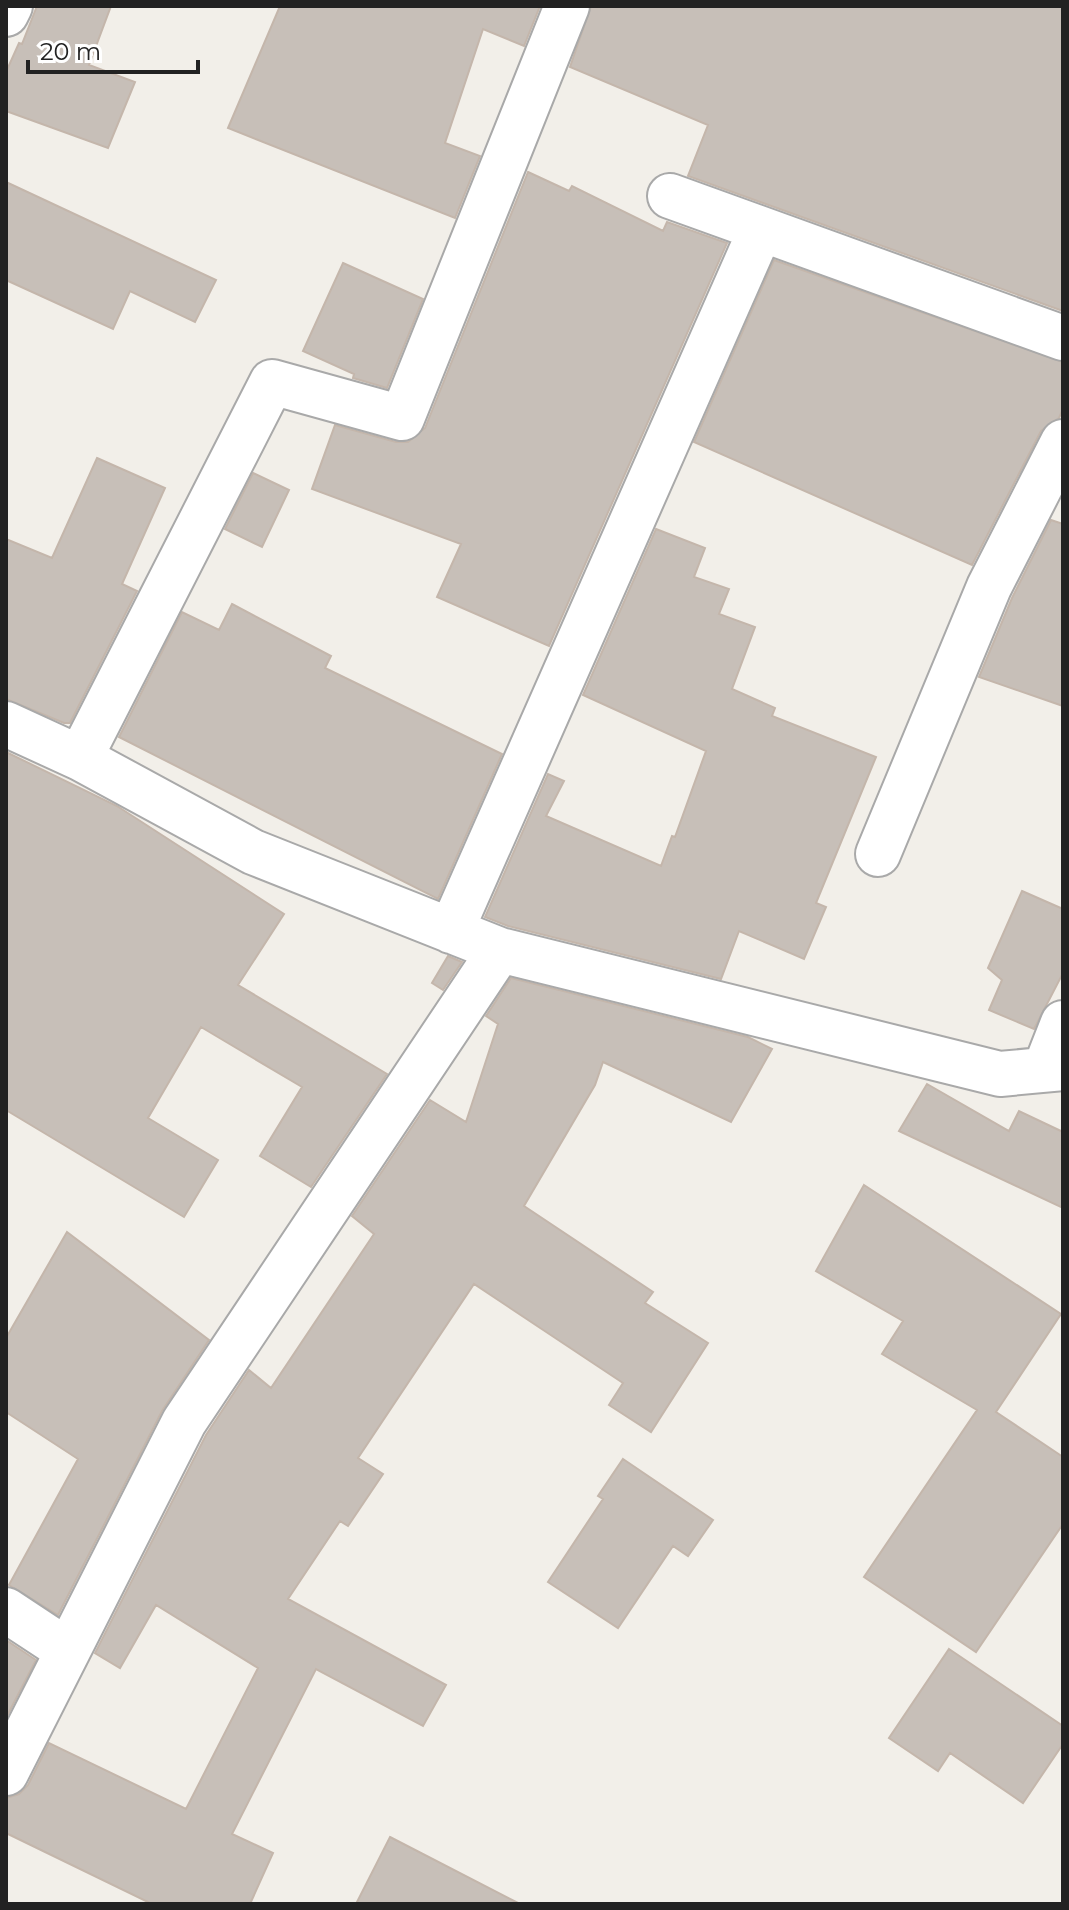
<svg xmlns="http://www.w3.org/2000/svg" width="1069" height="1910" font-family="Montserrat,sans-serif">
	<rect width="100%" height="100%" fill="#f2efe9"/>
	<path fill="#c7bfb8" stroke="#c4b6ab" stroke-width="2" d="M 37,6 L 111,6 L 89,65 L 135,82 L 108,148 L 6,111 L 6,72 L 19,43 L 22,44 Z
		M 280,6 L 540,6 L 524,46 L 483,29 L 445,143 L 480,156 L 455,218 L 228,128 Z
		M 591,6 L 1063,6 L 1063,311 L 688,176 L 708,125 L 570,67 Z
		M 528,172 L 569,191 L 572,186 L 663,231 L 667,222 L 727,243 L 549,646 L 437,597 L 461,544 L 312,489 L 335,425 L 396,442 L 408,442 L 425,428 Z
		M 6,182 L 216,280 L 195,322 L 130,291 L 113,329 L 6,280 Z
		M 774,260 L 1063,362 L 1063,409 L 1059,418 L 1041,431 L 972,565 L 694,442 Z
		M 343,263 L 423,299 L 387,388 L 353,378 L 354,374 L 303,351 Z
		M 97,458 L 165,488 L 122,584 L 137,591 L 70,723 L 64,723 L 6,699 L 6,539 L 52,558 Z
		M 253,473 L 289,490 L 262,547 L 225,529 Z
		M 1051,520 L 1063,524 L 1063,706 L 979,677 L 1012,598 Z
		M 656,529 L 705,548 L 694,577 L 729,589 L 719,614 L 755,627 L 732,689 L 775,708 L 772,716 L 876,757 L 816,903 L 826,907 L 804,959 L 739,931 L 721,979 L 508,926 L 485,917 L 548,774 L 564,781 L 546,816 L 661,866 L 672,836 L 675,837 L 706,751 L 583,695 Z
		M 232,604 L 331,656 L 325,668 L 502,754 L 438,899 L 119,737 L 182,612 L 219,630 Z
		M 6,752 L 117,806 L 284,914 L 238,985 L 387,1074 L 311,1187 L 260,1156 L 302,1087 L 201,1027 L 148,1118 L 218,1160 L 184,1217 L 6,1110 Z
		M 1022,891 L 1063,909 L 1063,973 L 1034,1029 L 989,1010 L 1002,980 L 988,968 Z
		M 448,956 L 462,962 L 443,990 L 432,983 Z
		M 511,978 L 748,1037 L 772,1049 L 731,1122 L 603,1062 L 595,1085 L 524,1206 L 653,1292 L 645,1303 L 708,1343 L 651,1432 L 609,1405 L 623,1383 L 474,1284 L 358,1458 L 383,1474 L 348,1526 L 340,1521 L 288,1599 L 446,1685 L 423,1726 L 316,1669 L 232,1834 L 273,1853 L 250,1904 L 152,1904 L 6,1833 L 6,1798 L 19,1794 L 28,1785 L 49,1743 L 186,1809 L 258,1668 L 156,1605 L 120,1668 L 95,1653 L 206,1435 L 249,1370 L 271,1388 L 374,1234 L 352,1216 L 430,1100 L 466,1122 L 498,1024 L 486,1016 Z
		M 927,1084 L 1009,1131 L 1019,1111 L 1063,1132 L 1063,1208 L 899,1131 Z
		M 864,1185 L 1061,1314 L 996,1412 L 1063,1457 L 1063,1524 L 976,1652 L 864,1577 L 977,1410 L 882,1354 L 903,1321 L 816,1271 Z
		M 67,1232 L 209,1340 L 162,1411 L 58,1615 L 9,1585 L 78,1459 L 6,1412 L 6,1338 Z
		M 623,1459 L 713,1520 L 688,1556 L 673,1546 L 618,1628 L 548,1582 L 603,1499 L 598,1496 Z
		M 6,1640 L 36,1660 L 6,1718 Z
		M 949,1649 L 1063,1726 L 1063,1744 L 1023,1803 L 950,1753 L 938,1771 L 889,1738 Z
		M 390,1837 L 520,1904 L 356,1904 Z"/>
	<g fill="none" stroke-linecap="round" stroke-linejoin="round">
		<g stroke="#a9a9a9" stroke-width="48">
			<path id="minor" d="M 6,14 L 10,6
				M 670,196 L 1063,338
				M 6,724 L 80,758 L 253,852 L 500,950 L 1000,1074 L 1063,1068
				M 80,758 L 272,382 L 402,418 L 567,6
				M 878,854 L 989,587 L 1063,442
				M 451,931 L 761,229
				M 1045,1069 L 1063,1023
				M 6,1610 L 68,1651
				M 6,1773 L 184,1422 L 500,950"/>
		</g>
		<use href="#minor" stroke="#fff" stroke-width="44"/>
	</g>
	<rect width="1069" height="1910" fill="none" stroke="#222222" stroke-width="16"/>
	<path d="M28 60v12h170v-12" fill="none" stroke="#222222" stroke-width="4"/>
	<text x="40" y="60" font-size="24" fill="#222222" stroke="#ffffff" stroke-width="6" paint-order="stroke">20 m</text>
</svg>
